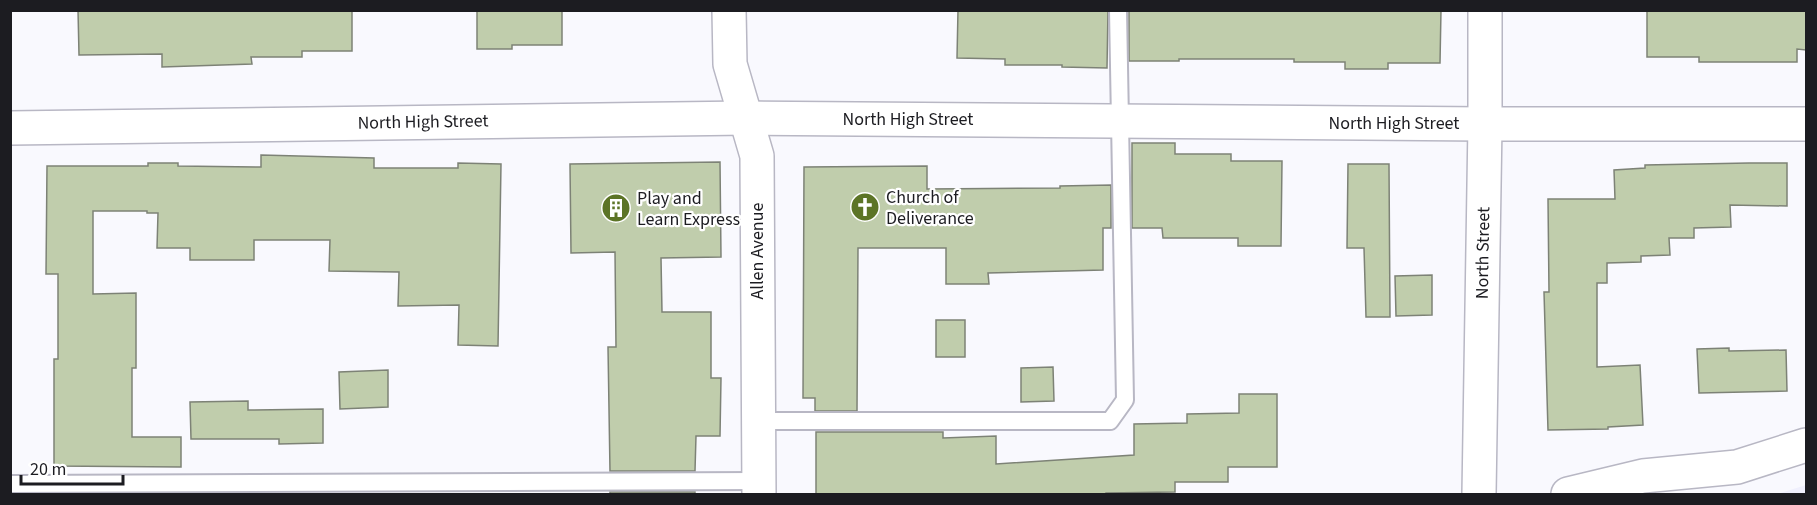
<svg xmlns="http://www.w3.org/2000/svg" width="1817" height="505" font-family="'Source Sans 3',sans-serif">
	<rect width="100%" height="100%" fill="#f9f9fe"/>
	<path fill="#f0f0fd" d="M 1806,485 L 1806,494 L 1777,494 Z"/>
	<path fill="#c0cdac" stroke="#7d8276" stroke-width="1.5" d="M 78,10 L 352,10 L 352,51 L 302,51 L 302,57 L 251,57 L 252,64 L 162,67 L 162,54 L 79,55 Z
		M 477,10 L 562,10 L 562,45 L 512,45 L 512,49 L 477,49 Z
		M 958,10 L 1108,10 L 1107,68 L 1062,67 L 1062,65 L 1005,65 L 1005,59 L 957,58 Z
		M 1129,10 L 1441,10 L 1440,63 L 1388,63 L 1388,69 L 1345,69 L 1345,62 L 1294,62 L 1294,59 L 1179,59 L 1179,61 L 1129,61 Z
		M 1647,10 L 1806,10 L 1806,50 L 1797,49 L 1797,62 L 1699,62 L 1699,57 L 1647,57 Z
		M 1132,143 L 1175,143 L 1175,154 L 1231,154 L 1231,161 L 1282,161 L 1281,246 L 1238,246 L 1238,238 L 1163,238 L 1162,228 L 1132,228 Z
		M 261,155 L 374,158 L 374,168 L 458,168 L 458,163 L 501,164 L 498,346 L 458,345 L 459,305 L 398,306 L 399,272 L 329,271 L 330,240 L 254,240 L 254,260 L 190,260 L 190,248 L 157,248 L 158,213 L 147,213 L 147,211 L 93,211 L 93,294 L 136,293 L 136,368 L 132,368 L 132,437 L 181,437 L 181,467 L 54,466 L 54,359 L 58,359 L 58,274 L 46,274 L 47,166 L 148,166 L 148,163 L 178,163 L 178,166 L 261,167 Z
		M 720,162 L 721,257 L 661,258 L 662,312 L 711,312 L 711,378 L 721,378 L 720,436 L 696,436 L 695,471 L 610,471 L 608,347 L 616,347 L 615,252 L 571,253 L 570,164 Z
		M 1749,163 L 1787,163 L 1787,206 L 1730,205 L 1731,227 L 1694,228 L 1694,238 L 1669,238 L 1670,255 L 1641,256 L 1641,262 L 1607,263 L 1607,283 L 1597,283 L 1597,367 L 1640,365 L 1643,425 L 1608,427 L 1608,429 L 1548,430 L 1544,292 L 1549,292 L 1548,199 L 1615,199 L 1614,170 L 1645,168 L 1645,165 Z
		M 1348,164 L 1389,164 L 1390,317 L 1366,317 L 1364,248 L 1347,248 Z
		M 927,166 L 927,189 L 1060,188 L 1060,186 L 1111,185 L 1111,228 L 1103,228 L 1103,270 L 988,273 L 989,284 L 946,284 L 946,248 L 858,248 L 857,411 L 815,411 L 815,398 L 803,398 L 804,167 Z
		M 1432,275 L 1432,315 L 1396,316 L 1395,276 Z
		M 936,320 L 965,320 L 965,357 L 936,357 Z
		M 1729,348 L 1729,351 L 1786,350 L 1787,391 L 1699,393 L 1697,349 Z
		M 1053,367 L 1054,401 L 1021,402 L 1021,368 Z
		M 388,370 L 388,407 L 340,409 L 339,372 Z
		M 1239,394 L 1277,394 L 1277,467 L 1228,467 L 1228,482 L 1175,482 L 1175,492 L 1106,493 L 1106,495 L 816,495 L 816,432 L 943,432 L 943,438 L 996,436 L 996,464 L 1134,455 L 1134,424 L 1187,423 L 1187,414 L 1239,413 Z
		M 248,401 L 248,410 L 323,409 L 323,443 L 279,444 L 279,439 L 191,439 L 190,402 Z
		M 610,492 L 695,492 L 695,495 L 610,495 Z"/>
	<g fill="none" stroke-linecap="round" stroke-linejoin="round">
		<g stroke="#b8b7c4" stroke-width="20">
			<path id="service" d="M 758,421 L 1110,421 L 1125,400 L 1118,10
				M 10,484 L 759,481"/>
		</g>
		<g stroke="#b8b7c4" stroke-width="36">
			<path id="minor" d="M 729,10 L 730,64 L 757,156 L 759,494
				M 1479,494 L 1485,124 L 1485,10"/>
		</g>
		<g stroke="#b8b7c4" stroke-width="36">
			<path id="tertiary" d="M 1568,494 L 1643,476 L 1737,467 L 1806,445"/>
		</g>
		<g stroke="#b8b7c4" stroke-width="36">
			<path id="primary" d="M 10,128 L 746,118 L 1485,124 L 1806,124"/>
		</g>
		<use href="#service" stroke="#fff" stroke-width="16"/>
		<use href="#minor" stroke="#fff" stroke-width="33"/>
		<use href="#tertiary" stroke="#fff" stroke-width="33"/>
		<use href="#primary" stroke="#fff" stroke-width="33"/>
	</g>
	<defs>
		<g id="church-disc" transform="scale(1.5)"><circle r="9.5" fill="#5c7426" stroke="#fff"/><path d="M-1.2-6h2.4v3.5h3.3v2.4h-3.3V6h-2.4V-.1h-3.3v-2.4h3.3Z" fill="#fff"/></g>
		<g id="building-disc" transform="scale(1.5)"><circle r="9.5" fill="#5c7426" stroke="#fff"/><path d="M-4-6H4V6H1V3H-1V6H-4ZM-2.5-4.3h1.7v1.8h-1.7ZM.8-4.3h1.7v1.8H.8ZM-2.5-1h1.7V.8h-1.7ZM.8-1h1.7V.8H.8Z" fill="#fff"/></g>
	</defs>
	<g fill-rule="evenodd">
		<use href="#church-disc" x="865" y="207"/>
		<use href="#building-disc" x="616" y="208"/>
	</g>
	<g text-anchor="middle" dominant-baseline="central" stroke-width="4.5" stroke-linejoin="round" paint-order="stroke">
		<g font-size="18" fill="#1c1c21" stroke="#fff">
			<text x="908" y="119">North High Street</text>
			<text transform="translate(423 122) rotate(-1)">North High Street</text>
			<text x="1394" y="123">North High Street</text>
			<text transform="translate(757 251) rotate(-90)">Allen Avenue</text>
			<text transform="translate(1483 253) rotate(-89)">North Street</text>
		</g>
		<g font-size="18" fill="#1c1c21" stroke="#fff" text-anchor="start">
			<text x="886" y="197">Church of<tspan x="886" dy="21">Deliverance</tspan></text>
			<text x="637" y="198">Play and<tspan x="637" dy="21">Learn Express</tspan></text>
		</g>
	</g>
	<rect width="1817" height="505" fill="none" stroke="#1c1c21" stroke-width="24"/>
	<path d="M21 475v9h102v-9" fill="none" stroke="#1c1c21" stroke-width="3"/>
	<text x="30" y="475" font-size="18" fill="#1c1c21" stroke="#ffffff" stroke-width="4.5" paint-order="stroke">20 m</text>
</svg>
